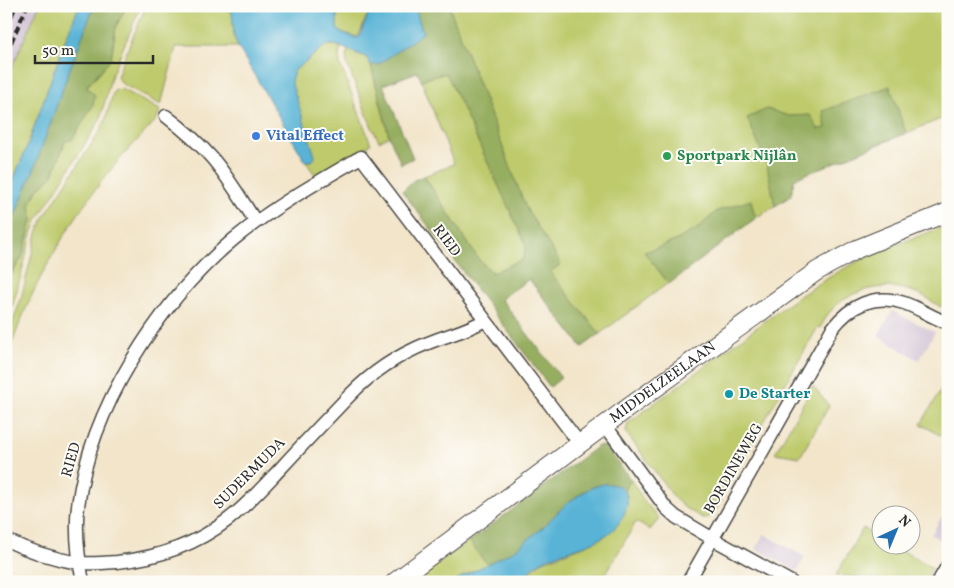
<svg xmlns="http://www.w3.org/2000/svg" width="954" height="588" font-family="Vollkorn,serif">
	<rect width="100%" height="100%" fill="#fdfcf7"/>
	<filter id="ink" filterUnits="userSpaceOnUse"><feTurbulence type="fractalNoise" baseFrequency=".02" numOctaves="2"/><feDisplacementMap in="SourceGraphic" scale="10" xChannelSelector="R" yChannelSelector="G"/><feConvolveMatrix kernelMatrix="1 2 1 2 8 2 1 2 1" color-interpolation-filters="sRGB"/></filter>
	<filter id="wash" filterUnits="userSpaceOnUse"><feTurbulence type="fractalNoise" baseFrequency=".0096" numOctaves="4" result="noise"/><feDisplacementMap in="SourceGraphic" scale="20" xChannelSelector="R" yChannelSelector="G"/><feGaussianBlur stdDeviation="1.12" result="paint"/><feColorMatrix in="noise" values="0 0 0 0 0 0 0 0 0 0 0 0 0 0 0 0 0 1.4 0 .05"/><feComposite in="paint" operator="in"/></filter>
	<g filter="url(#wash)">
		<rect width="100%" height="100%" fill="#f2e5ca"/>
		<path fill="#cebed1" d="M 6,6 L 79,6 L 6,197 Z
			M 892,311 L 935,332 L 919,360 L 878,336 Z
			M 948,506 L 948,540 L 946,543 L 931,535 Z
			M 764,534 L 805,557 L 797,571 L 756,549 Z"/>
		<path fill="#beca6c" stroke="#747a4c" d="M 39,6 L 79,6 L 63,46 L 27,147 L 6,197 L 6,82 L 23,42 Z
			M 127,6 L 141,6 L 112,74 L 100,120 L 37,220 L 30,240 L 16,294 L 6,327 L 6,282 L 22,258 L 32,220 L 30,205 L 37,190 L 53,175 L 65,141 L 72,139 L 93,105 L 86,88 L 111,59 L 116,26 Z
			M 146,6 L 222,6 L 226,8 L 232,12 L 234,36 L 238,47 L 176,47 L 161,105 L 121,83 L 117,77 L 121,65 Z
			M 337,6 L 371,6 L 358,37 L 341,32 L 337,29 Z
			M 415,6 L 948,6 L 948,116 L 794,179 L 791,196 L 757,217 L 582,347 L 529,279 L 524,256 L 523,259 L 493,273 L 479,260 L 424,176 L 454,164 L 421,80 L 446,73 Z
			M 326,45 L 336,45 L 341,47 L 339,55 L 340,64 L 371,144 L 316,176 L 305,161 L 311,161 L 314,159 L 291,81 L 294,71 Z
			M 348,50 L 366,57 L 371,65 L 389,136 L 379,141 L 371,125 L 347,64 L 346,56 Z
			M 121,89 L 160,110 L 157,119 C 143,135 127,150 113,167 C 68,222 26,294 6,363 L 6,341 L 21,299 L 37,233 L 44,217 L 100,131 L 105,121 L 113,93 L 115,90 Z
			M 948,225 L 948,296 L 941,307 C 932,302 924,295 914,292 C 884,281 848,289 828,314 C 825,319 823,323 820,328 L 818,327 L 721,497 L 722,498 C 717,507 713,519 702,518 L 685,508 L 676,500 L 627,434 L 626,430 L 628,423 L 788,304 C 807,291 827,278 847,267 C 879,250 914,238 948,225 Z
			M 944,385 L 948,387 L 948,440 L 921,424 Z
			M 813,386 L 829,406 L 800,457 L 775,453 Z
			M 631,480 L 643,499 L 659,519 L 650,530 L 636,522 L 601,582 L 519,582 L 541,562 L 584,546 L 604,537 L 627,495 L 624,490 Z
			M 863,528 L 881,538 L 882,546 L 894,546 L 932,568 L 924,581 L 922,582 L 903,582 L 836,575 Z
			M 470,540 L 474,549 L 488,564 L 452,582 L 414,582 Z"/>
		<path fill="#96ae60" stroke="#606c46" d="M 94,6 L 127,6 L 116,26 L 111,59 L 86,87 L 95,95 L 93,105 L 72,140 L 65,141 L 53,175 L 37,190 L 30,205 L 32,220 L 22,258 L 6,282 L 6,236 L 34,169 L 69,71 Z
			M 415,6 L 449,6 L 526,208 L 561,264 L 550,272 L 600,334 L 582,347 L 529,279 L 501,299 L 561,378 L 550,387 L 402,191 L 414,180 L 424,176 L 479,260 L 492,273 L 523,259 L 526,245 L 446,73 L 421,80 L 417,72 L 383,85 L 413,158 L 401,164 L 389,136 L 371,65 L 379,64 L 423,33 Z
			M 890,86 L 906,133 L 794,179 L 791,196 L 775,206 L 767,165 L 747,118 L 767,109 L 789,116 L 810,115 L 818,129 L 826,128 L 823,111 Z
			M 751,200 L 754,213 L 757,217 L 669,284 L 644,252 L 657,248 L 677,240 L 698,228 L 717,211 Z
			M 598,446 L 602,446 L 606,447 L 631,480 L 624,490 C 594,470 563,509 543,527 C 535,535 525,544 516,550 C 507,555 497,559 488,564 C 480,557 475,550 470,541 Z"/>
		<path fill="#58b3d6" stroke="#426f80" d="M 79,6 L 94,6 L 69,71 L 34,169 L 6,236 L 6,197 L 27,147 L 63,46 Z
			M 222,6 L 337,6 L 337,29 L 341,32 L 357,38 L 360,36 L 371,6 L 415,6 L 423,33 L 379,64 L 371,65 L 366,57 L 336,45 L 326,45 L 294,71 L 291,81 L 315,156 L 314,159 L 311,161 L 305,161 L 238,47 L 234,36 L 232,12 L 226,8 Z
			M 603,484 C 611,484 623,484 626,494 C 628,499 628,507 625,512 C 612,546 570,546 542,561 C 533,566 526,575 519,582 L 452,582 L 515,550 L 542,528 L 567,503 L 590,488 Z"/>
	</g>
	<g filter="url(#ink)">
		<g fill="none" stroke-linecap="round" stroke-linejoin="round">
			<g stroke="#494743" stroke-width="15">
				<path id="street" d="M 166,116 C 183,129 198,142 212,158 C 229,178 242,201 256,222
					M 605,425 L 666,508 L 676,517 L 713,539 L 791,582
					M 6,540 C 29,551 54,559 79,563 C 91,564 104,563 117,562 C 157,558 197,544 229,519 C 248,504 264,486 281,468 C 303,444 326,420 349,396 C 371,373 398,355 428,343 C 447,335 467,331 485,320
					M 83,582 C 78,557 75,531 78,506 C 90,408 159,302 234,239 C 273,207 318,182 361,157 L 580,444
					M 688,582 L 832,329 C 850,305 875,293 904,303 C 919,308 933,318 948,323
					M 938,582 L 948,565"/>
			</g>
			<g stroke="#494743" stroke-width="20">
				<g id="secondary">
					<path id="s1" d="M 395,582 L 625,410 L 817,271 L 857,249 L 948,212"/>
				</g>
			</g>
			<use href="#street" stroke="#fff" stroke-width="12"/>
			<use href="#secondary" stroke="#fff" stroke-width="18"/>
			<path stroke="#2b2b2b" stroke-width="4" stroke-dasharray="8 4" stroke-linecap="butt" d="M 6,28 L 16,6
				M 6,54 L 27,6"/>
		</g>
	</g>
	<circle fill="#3f7fe0" stroke="#fdfcf7" stroke-width="2" cx="256" cy="136" r="5"/>
	<circle fill="#2e9e5b" stroke="#fdfcf7" stroke-width="2" cx="667" cy="156" r="5"/>
	<circle fill="#0f9aa8" stroke="#fdfcf7" stroke-width="2" cx="729" cy="394" r="5"/>
	<g text-anchor="middle" dominant-baseline="central" stroke-width="4" stroke-linejoin="round" paint-order="stroke">
		<g font-size="15" font-weight="bold" fill="#366cbe" stroke="#fdfcf7" text-anchor="start">
			<text x="266" y="136">Vital Effect</text>
		</g>
		<g font-size="15" font-weight="bold" fill="#27864d" stroke="#fdfcf7" text-anchor="start">
			<text x="677" y="156">Sportpark Nijlân</text>
		</g>
		<g font-size="15" fill="#2b2b2b" stroke="#fdfcf7">
			<text transform="translate(446 241) rotate(53)">RIED</text>
			<text stroke="none"><textPath href="#s1" startOffset="334">MIDDELZEELAAN</textPath></text>
			<text transform="translate(72 460) rotate(-74)">RIED</text>
			<text transform="translate(734 469) rotate(-60)">BORDINEWEG</text>
			<text transform="translate(250 474) rotate(-45)">SUDERMUDA</text>
		</g>
		<g font-size="15" font-weight="bold" fill="#0d838f" stroke="#fdfcf7" text-anchor="start">
			<text x="739" y="394">De Starter</text>
		</g>
	</g>
	<rect width="954" height="588" fill="none" stroke="#fdfcf7" stroke-width="25"/>
	<g transform="translate(896 530) rotate(44)"><circle r="24" fill="#fdfcf7" stroke="#a9a8a5"/>
	<path d="M0-4L9 19L0 12L-9 19Z" fill="#1f6fb2"/>
	<text y="-8" font-size="14" font-weight="bold" text-anchor="middle" fill="#2b2b2b">N</text>
	</g>
	<path d="M35 55v8h118v-8" fill="none" stroke="#2b2b2b" stroke-width="2.5"/>
	<text x="42" y="55" font-size="15" fill="#2b2b2b" stroke="#fdfcf7" stroke-width="4" paint-order="stroke">50 m</text>
</svg>
